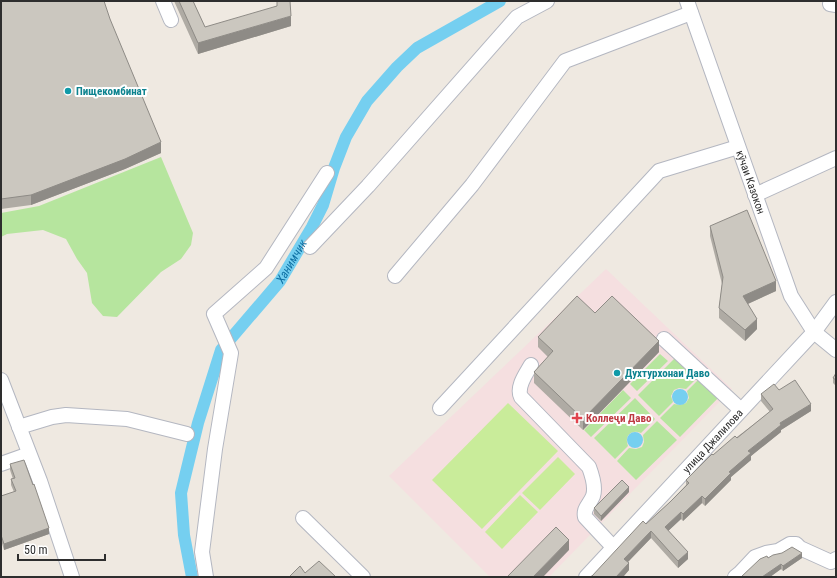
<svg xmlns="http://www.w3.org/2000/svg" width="837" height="578" font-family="'Roboto Condensed',sans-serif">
	<rect width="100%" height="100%" fill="#efe9e1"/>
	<path fill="#f5dfe0" d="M 606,269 L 732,389 L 549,577 L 490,577 L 389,476 Z"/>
	<path fill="#b6e59e" d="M 161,157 L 193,233 L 191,245 L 181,259 L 161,272 L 117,317 L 103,316 L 92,303 L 87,273 L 77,259 L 66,239 L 43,230 L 7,234 L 1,237 L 1,213 L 39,206 Z
		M 660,354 L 668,361 L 637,391 L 630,384 Z
		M 679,354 L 701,374 L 686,389 L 679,388 L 674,390 L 671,396 L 673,402 L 659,416 L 638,395 Z
		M 702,376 L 722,394 L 680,437 L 660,418 L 674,404 L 680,405 L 686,403 L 689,398 L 687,391 Z
		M 623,390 L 631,398 L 591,437 L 584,430 Z
		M 635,398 L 655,419 L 641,433 C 631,429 624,436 628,446 L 615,459 L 594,438 Z
		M 657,421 L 677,440 L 636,480 L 617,461 L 629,448 L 636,449 L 642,447 L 644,442 L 643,435 Z"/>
	<path fill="#c9ec9a" d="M 508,403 L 558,451 L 482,529 L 432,480 Z
		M 558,457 L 575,474 L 540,510 L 522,493 Z
		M 520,495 L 538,512 L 502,549 L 485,532 Z"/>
	<path fill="#75cff0" d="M672 397a8 8 0 1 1 16 0a8 8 0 1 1-16 0Z
		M627 440a8 8 0 1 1 16 0a8 8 0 1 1-16 0Z"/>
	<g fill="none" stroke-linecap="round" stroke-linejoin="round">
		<path stroke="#75cff0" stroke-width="12" id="s1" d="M 192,577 L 184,535 L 181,493 L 198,423 L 221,350 L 280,281 L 312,227 L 323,205 L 334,168 L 346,137 L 367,101 L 397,67 L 417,48 L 500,1"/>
		<g stroke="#b4b7c1" stroke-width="16">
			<g id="minor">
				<path d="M 163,1 L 171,20"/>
				<path id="s2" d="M 687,1 L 791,296 L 814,332 L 836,350"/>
				<path d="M 830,4 L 836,5"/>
				<path d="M 755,195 L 836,158"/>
				<path d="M 310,247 L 368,186 L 517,17 L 547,1"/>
				<path d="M 395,276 L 472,185 L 565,61 L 691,13"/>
				<path d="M 664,339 L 741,410"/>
				<path d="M 531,365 C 526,374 516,387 521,397 L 589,467 C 592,475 596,487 593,496 C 590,504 583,508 585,517 L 613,547"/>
				<path d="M 1,380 L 40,481 L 72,577"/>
				<path d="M 440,408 L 659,171 L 738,147"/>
				<path d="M 19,427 L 52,417 L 66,415 L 127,419 L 187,434"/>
				<path d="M 1,464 L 29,454"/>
				<path d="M 303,518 L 363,577"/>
				<path d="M 206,577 L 202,552 L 215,449 L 231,353 L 214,314 L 266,268 L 327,173"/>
				<path id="s3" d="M 586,577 L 814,332 L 836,302"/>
				<path d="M 735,577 L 740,573 L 755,557 L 766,553 L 778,551 L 790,544 L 796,544 L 800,548 L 831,562 L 836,559"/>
			</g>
		</g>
		<use href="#minor" stroke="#fff" stroke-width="14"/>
	</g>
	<path fill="#afaba4" d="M 1,1 L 161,153 L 125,169 L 31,205 L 1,209 Z
		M 174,1 L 193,1 L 205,27 L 291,26 L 198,54 Z
		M 710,226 L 776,291 L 748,304 L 757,329 L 745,341 L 719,318 L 719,308 L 722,284 L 710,236 Z
		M 595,313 L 659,352 L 583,430 L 534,383 L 534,372 L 548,357 L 538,347 L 538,337 Z
		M 836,373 L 836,386 L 833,383 L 833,378 Z
		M 779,390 L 811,411 L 781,430 L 781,432 L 751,456 L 751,460 L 731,477 L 731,480 L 705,506 L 702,503 L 683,521 L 681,519 L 668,531 L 688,559 L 678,568 L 651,538 L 628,562 L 629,570 L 623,577 L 589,577 L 592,576 L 646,524 L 670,502 L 686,485 L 686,480 L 713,455 L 770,412 L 761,401 L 761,394 Z
		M 10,464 L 49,534 L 4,550 L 1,540 L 1,496 L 14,492 L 11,485 L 11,479 L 13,479 L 10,470 Z
		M 629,492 L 601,521 L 594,514 L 594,508 Z
		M 768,558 L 802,558 L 783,571 L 781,569 L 770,577 L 741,577 Z"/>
	<path fill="#8e8b86" d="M 291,16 L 291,26 L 198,54 L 198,43 Z
		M 161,142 L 161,153 L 125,169 L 31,205 L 31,195 Z
		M 776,281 L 776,291 L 743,306 L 743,296 Z
		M 757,319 L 757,329 L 745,341 L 745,330 Z
		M 659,341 L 659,352 L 583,430 L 583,419 Z
		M 811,404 L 811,411 L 781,430 L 781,432 L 751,456 L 751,460 L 731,477 L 731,480 L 705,506 L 705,499 L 748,451 L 780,423 Z
		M 629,487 L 629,492 L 601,521 L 601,516 Z
		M 702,496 L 702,503 L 683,521 L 683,514 Z
		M 681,512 L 681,519 L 665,534 L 665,527 Z
		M 49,528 L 49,534 L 4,550 L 4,544 Z
		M 651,531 L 651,538 L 624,566 L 624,559 Z
		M 569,540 L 569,550 L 543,577 L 533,577 Z
		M 688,552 L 688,559 L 678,568 L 678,561 Z
		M 802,553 L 802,558 L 783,571 L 783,566 Z
		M 629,563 L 629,570 L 623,577 L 616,577 Z
		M 781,564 L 781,569 L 770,577 L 762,577 Z"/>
	<path fill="#cbc7bf" stroke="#8e8b86" d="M 1,1 L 104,1 L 110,19 L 161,142 L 125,159 L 31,195 L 1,199 Z
		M 179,1 L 193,1 L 205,27 L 277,6 L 277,1 L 290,1 L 291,16 L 198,43 Z
		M 747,210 L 776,281 L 743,296 L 757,319 L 745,330 L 719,308 L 723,277 L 710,226 Z
		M 577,296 L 595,313 L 612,296 L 659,341 L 583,419 L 534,372 L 553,351 L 538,337 Z
		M 836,373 L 836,380 L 833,378 Z
		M 795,380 L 811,404 L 780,423 L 781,425 L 748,451 L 751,453 L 729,472 L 731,473 L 705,499 L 702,496 L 683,514 L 681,512 L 665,527 L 688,552 L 678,561 L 651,531 L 624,559 L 629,563 L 616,577 L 589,577 L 592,576 L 643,521 L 646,524 L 670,502 L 689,483 L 686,480 L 712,454 L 713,455 L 735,436 L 737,438 L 773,409 L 761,394 L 774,384 L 779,390 Z
		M 24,460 L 33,485 L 34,484 L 49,528 L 4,544 L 1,535 L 1,496 L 16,491 L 11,479 L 15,478 L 10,464 Z
		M 622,480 L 629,487 L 601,516 L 594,508 Z
		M 556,527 L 569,540 L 533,577 L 507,577 Z
		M 792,547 L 802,553 L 783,566 L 781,564 L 762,577 L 741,577 L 760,559 L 767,556 L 768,558 L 773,555 L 782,553 Z
		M 319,561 L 336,577 L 289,577 L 300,566 L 305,573 Z"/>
	<g fill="#0f9aa8" stroke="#fff" stroke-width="1.5">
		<circle cx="68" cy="91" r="4"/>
		<circle cx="617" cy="373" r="4"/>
	</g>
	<path fill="#e0444e" stroke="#fff" stroke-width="1.5" d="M575 412h4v4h4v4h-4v4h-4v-4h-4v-4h4z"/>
	<g text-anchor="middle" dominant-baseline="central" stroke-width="4" stroke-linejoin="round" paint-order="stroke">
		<g font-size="11" font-weight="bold" fill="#0d838f" stroke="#fff" text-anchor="start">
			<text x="76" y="91">Пищекомбинат</text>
			<text x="625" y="373">Духтурхонаи Даво</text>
		</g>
		<g font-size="11" fill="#2e2e2e" stroke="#fff">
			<text stroke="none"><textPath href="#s2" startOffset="192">кӯчаи Казокон</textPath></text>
			<text stroke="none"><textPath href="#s3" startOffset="186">улица Джалилова</textPath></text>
		</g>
		<g font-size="11" font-weight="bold" fill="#be3a42" stroke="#fff" text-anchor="start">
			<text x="586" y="418">Коллеҷи Даво</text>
		</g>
		<g font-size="12" font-style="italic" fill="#0d6fa3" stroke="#fff">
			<text stroke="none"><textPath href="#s1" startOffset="347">Ханимчик</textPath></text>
		</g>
	</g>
	<rect width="837" height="578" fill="none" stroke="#2e2e2e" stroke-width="4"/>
	<path d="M18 554v6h87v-6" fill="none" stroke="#2e2e2e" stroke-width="2"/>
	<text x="24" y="554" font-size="12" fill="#2e2e2e" stroke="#ffffff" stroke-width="3" paint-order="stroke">50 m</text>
</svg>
